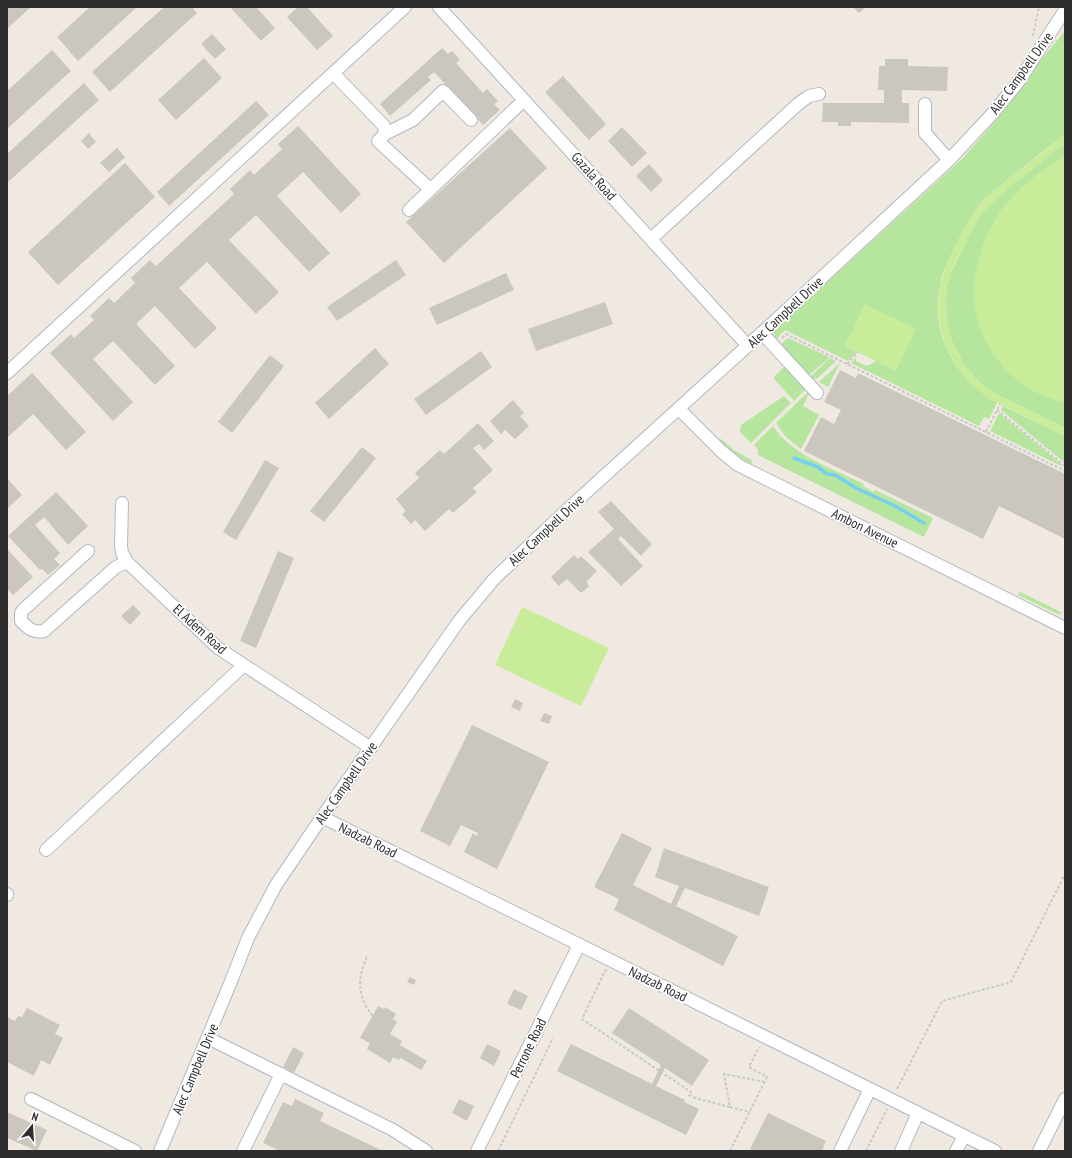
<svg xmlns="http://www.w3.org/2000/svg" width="1072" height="1158" font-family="'PT Sans Narrow',sans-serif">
	<rect width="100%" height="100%" fill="#efe9e1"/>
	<path fill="#b6e59e" d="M 1065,31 L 1065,135 C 1048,147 1031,161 1015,174 C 1003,184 990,193 980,204 C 970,216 964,229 957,243 C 950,257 943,270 940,285 C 930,336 955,377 997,403 L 989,419 L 984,417 L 979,426 L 851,363 L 856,357 L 856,361 L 867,366 L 877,361 L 896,371 L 866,305 L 845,346 L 857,352 L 848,361 L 785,330 L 776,339 L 773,332 L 963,158 L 1004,111 L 1039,62 Z
		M 1065,143 L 1065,428 L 996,394 L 983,385 L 973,375 L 963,363 L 952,341 L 947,321 L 946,302 L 947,287 L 951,273 L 972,229 L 982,213 L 1001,194 Z
		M 788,338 L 829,357 L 829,358 L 809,375 L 781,344 Z
		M 830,358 L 836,361 L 818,378 L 813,379 L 811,376 Z
		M 840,363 L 828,387 L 819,382 L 820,381 Z
		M 786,367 L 807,388 L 794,401 L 774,379 L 774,377 L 783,368 Z
		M 809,391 L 810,392 L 803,406 L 819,415 L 801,449 L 785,436 L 776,423 Z
		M 784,396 L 791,403 L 751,443 L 740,432 L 741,425 Z
		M 1003,406 L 1065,436 L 1065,463 L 1001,410 Z
		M 999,413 L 1062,465 L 1061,466 L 990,431 Z
		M 773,426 C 791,455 834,469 864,484 L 863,486 L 874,492 L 875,490 L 933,518 L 924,537 L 758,455 L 758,450 L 754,445 Z
		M 721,439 L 734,450 L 753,461 L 751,464 L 733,453 L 718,441 Z
		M 1020,592 L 1063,613 L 1058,614 L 1053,612 L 1018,595 Z"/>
	<path fill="#c9ec9a" d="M 1065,135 L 1065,143 L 1001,194 L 980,216 L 974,226 L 953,267 L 947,287 L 946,306 L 947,321 L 952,341 L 961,360 L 973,375 L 983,385 L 996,394 L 1065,428 L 1065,436 L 994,401 L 979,391 L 969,382 L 956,365 L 946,347 L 940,326 L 938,306 L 940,286 L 946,266 L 964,228 L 975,210 L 989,195 Z
		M 1065,155 L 1065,403 C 1012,391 971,342 974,286 C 976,262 984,238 996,218 C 1012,191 1040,172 1065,155 Z
		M 865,304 L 916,329 L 896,371 L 845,346 Z
		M 522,607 L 609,648 L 581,706 L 495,665 Z"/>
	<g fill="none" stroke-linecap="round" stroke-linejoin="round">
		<path stroke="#75cff0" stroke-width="3.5" d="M 794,458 L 818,467 L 827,474 L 835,475 L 856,488 L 897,507 L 924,523"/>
	</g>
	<path fill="#cbc7bf" d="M 7,7 L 31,7 L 7,29 Z
		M 90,7 L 137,7 L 78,61 L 57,37 Z
		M 164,7 L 192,7 L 197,13 L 110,92 L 92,72 Z
		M 230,7 L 256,7 L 275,28 L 261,41 Z
		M 298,7 L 307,7 L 333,36 L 317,50 L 287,17 Z
		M 853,7 L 866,7 L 859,13 Z
		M 212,34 L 226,49 L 215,59 L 201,44 Z
		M 442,48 L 448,54 L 452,51 L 460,60 L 456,63 L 483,93 L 487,89 L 498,101 L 494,104 L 500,110 L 483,125 L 434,72 L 428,77 L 431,80 L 390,116 L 380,104 Z
		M 52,50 L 71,71 L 7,129 L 7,91 Z
		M 204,58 L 222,78 L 176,120 L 158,100 Z
		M 885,59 L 908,59 L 908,66 L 948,67 L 947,91 L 902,90 L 902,103 L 909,103 L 909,123 L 851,122 L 851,126 L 838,126 L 838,122 L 822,122 L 823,103 L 884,103 L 884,90 L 878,90 L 879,66 L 885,66 Z
		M 563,76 L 606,124 L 589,140 L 545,92 Z
		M 84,83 L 99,100 L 7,183 L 7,154 Z
		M 256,101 L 269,115 L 169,206 L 157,192 Z
		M 298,126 L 361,194 L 341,213 L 303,172 L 277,196 L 330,253 L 309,272 L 256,215 L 229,240 L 279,292 L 256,314 L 207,262 L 179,288 L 217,328 L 195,349 L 155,306 L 136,324 L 175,366 L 155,385 L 113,341 L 93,359 L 133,402 L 113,421 L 50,353 L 71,334 L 74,338 L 94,320 L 90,316 L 109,298 L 114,303 L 135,283 L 131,278 L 150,260 L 156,266 L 234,194 L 230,189 L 250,170 L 254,175 L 282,149 L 278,144 Z
		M 622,127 L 647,153 L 632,167 L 608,141 Z
		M 510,128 L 547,168 L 444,263 L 406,222 Z
		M 89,133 L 96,142 L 88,149 L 81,141 Z
		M 117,148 L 125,157 L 109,172 L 100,163 Z
		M 125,163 L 155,197 L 58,285 L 28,252 Z
		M 649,164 L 663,180 L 651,192 L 636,176 Z
		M 396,260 L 406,275 L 337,321 L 327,307 Z
		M 506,273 L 514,290 L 437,325 L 429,308 Z
		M 605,302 L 613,324 L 536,351 L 528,329 Z
		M 375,348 L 389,364 L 329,419 L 315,403 Z
		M 481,351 L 492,367 L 426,415 L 414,399 Z
		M 270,355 L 284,366 L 232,433 L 218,422 Z
		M 840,370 L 856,378 L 858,373 L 1065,474 L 1065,539 L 999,506 L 983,539 L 804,451 L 821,417 L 834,424 L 841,410 L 824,402 Z
		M 32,373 L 86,432 L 66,450 L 33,414 L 7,438 L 7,396 Z
		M 513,400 L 524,413 L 520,416 L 529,426 L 515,439 L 505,430 L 501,434 L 490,421 Z
		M 478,423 L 494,441 L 484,450 L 479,444 L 473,448 L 493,470 L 473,488 L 477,492 L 453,513 L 449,509 L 425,531 L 415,520 L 411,524 L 402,514 L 406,511 L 396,499 L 419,478 L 415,473 L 440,450 L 444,454 Z
		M 362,447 L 376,458 L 324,522 L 310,511 Z
		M 265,460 L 279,468 L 236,540 L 223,532 Z
		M 7,478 L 22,495 L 7,509 Z
		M 56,492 L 88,526 L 68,545 L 44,517 L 35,525 L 60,553 L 54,559 L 60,565 L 48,575 L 42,569 L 40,570 L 8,536 Z
		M 611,501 L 652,544 L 641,556 L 621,536 L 618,539 L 643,566 L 621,586 L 588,552 L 614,529 L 598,512 Z
		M 7,549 L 33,577 L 13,595 L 7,589 Z
		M 278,551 L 294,558 L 256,648 L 240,641 Z
		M 574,555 L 578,559 L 581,556 L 597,571 L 586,582 L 589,586 L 581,593 L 567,579 L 559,586 L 551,577 Z
		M 133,605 L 141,613 L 130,625 L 121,616 Z
		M 515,699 L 523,703 L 520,711 L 511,707 Z
		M 544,713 L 552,716 L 549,724 L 540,721 Z
		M 472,725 L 549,762 L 497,869 L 464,852 L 473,833 L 477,836 L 478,833 L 461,825 L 450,846 L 420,831 Z
		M 622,833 L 652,848 L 633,885 L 671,904 L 679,886 L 655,877 L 664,848 L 769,887 L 759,916 L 685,888 L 676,906 L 738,936 L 723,966 L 614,910 L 619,899 L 594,887 Z
		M 410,977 L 416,980 L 414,985 L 407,982 Z
		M 514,989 L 528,996 L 521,1010 L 507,1004 Z
		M 378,1006 L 384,1009 L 385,1007 L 396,1014 L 393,1019 L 397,1022 L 390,1034 L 402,1041 L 400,1045 L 427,1061 L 421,1070 L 401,1058 L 399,1060 L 393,1057 L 390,1063 L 367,1049 L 370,1043 L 360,1038 Z
		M 27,1008 L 60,1025 L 55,1034 L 63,1038 L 50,1065 L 41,1060 L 34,1076 L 7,1062 L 7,1017 L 15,1021 L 18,1016 L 22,1017 Z
		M 629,1008 L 709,1060 L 692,1086 L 665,1068 L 656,1086 L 685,1100 L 684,1102 L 699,1109 L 686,1135 L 557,1071 L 571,1044 L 652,1084 L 661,1065 L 612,1033 Z
		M 487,1044 L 501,1051 L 494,1066 L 480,1058 Z
		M 293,1047 L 304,1053 L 294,1073 L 283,1067 Z
		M 295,1099 L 324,1113 L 320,1121 L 383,1151 L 280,1151 L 263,1143 L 283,1102 L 292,1106 Z
		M 459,1099 L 474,1106 L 467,1121 L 452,1113 Z
		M 7,1112 L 47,1130 L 37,1151 L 7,1138 Z
		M 768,1113 L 826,1141 L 822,1151 L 754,1151 L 750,1149 Z"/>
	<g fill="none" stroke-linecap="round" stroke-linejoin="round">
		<g stroke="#b4b7c1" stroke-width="14">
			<path id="minor" d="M 439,7 L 748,346
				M 333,73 L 384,126 L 385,134 L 378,141 L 430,189
				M 925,104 L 925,133 L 949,160
				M 385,134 L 413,120 L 443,91 L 471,120
				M 409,210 L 524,100
				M 651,239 L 798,104 L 809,96 L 819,94
				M 762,333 L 817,393
				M 7,373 L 405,7
				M 679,409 L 721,451 L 738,465 L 1065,628
				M 122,503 L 121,546 L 122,553 L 127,562 L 218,648 L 371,748
				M 88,551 L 23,610 L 21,613 L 21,621 C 29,629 33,633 44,631 L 116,567 L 127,562
				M 322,817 L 995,1151
				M 46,850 L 244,665
				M 7,895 L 7,894
				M 208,1038 L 393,1130 L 426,1151
				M 31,1099 L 135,1151
				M 160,1151 L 230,984 L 248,938 L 276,885 L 322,817 L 459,621 L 494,579 L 570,507 L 777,319 L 949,160 L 993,113 L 1019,81 L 1065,10
				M 243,1151 L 281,1074
				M 477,1151 L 579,945
				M 840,1151 L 870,1089
				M 901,1151 L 918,1113
				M 956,1151 L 964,1136
				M 1039,1151 L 1065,1099"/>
		</g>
		<path stroke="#c9c9c9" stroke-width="2" stroke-dasharray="3 2" stroke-linecap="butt" d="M 1033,36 L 1039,7
			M 782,338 L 786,334 L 1065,471
			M 847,364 L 858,352
			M 997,410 L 1065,466
			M 986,432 L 1000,404
			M 367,957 C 357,977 357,998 373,1016
			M 606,969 L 582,1019 L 691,1092 L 689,1095 L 695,1098 L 730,1107 L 724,1074 L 765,1082
			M 897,1089 L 942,1001 L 1011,982 L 1065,874
			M 730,1107 L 750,1112
			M 498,1151 L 553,1038
			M 730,1151 L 767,1077 L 749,1067 L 759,1047
			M 866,1151 L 887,1109"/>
		<use href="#minor" stroke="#fff" stroke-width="12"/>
	</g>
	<g text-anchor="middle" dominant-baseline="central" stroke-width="3.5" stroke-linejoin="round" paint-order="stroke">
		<g font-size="14" fill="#2e2e2e" stroke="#fff">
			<text transform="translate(1021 73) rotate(-54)">Alec Campbell Drive</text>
			<text transform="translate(594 176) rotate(48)">Gazala Road</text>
			<text transform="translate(785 312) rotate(-43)">Alec Campbell Drive</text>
			<text transform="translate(865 528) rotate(26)">Ambon Avenue</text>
			<text transform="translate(546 530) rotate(-43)">Alec Campbell Drive</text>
			<text transform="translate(200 629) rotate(42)">El Adem Road</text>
			<text transform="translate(346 783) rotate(-55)">Alec Campbell Drive</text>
			<text transform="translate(368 840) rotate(26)">Nadzab Road</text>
			<text transform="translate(658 984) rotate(26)">Nadzab Road</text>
			<text transform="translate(528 1048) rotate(-64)">Perrone Road</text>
			<text transform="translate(195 1069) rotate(-67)">Alec Campbell Drive</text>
		</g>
	</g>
	<rect width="1072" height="1158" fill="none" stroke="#2e2e2e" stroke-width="16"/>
	<g transform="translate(32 1126) rotate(18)" stroke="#ffffff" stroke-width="3" paint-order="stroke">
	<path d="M0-3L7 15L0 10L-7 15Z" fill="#2e2e2e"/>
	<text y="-6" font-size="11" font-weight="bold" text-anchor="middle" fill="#2e2e2e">N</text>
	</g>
</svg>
